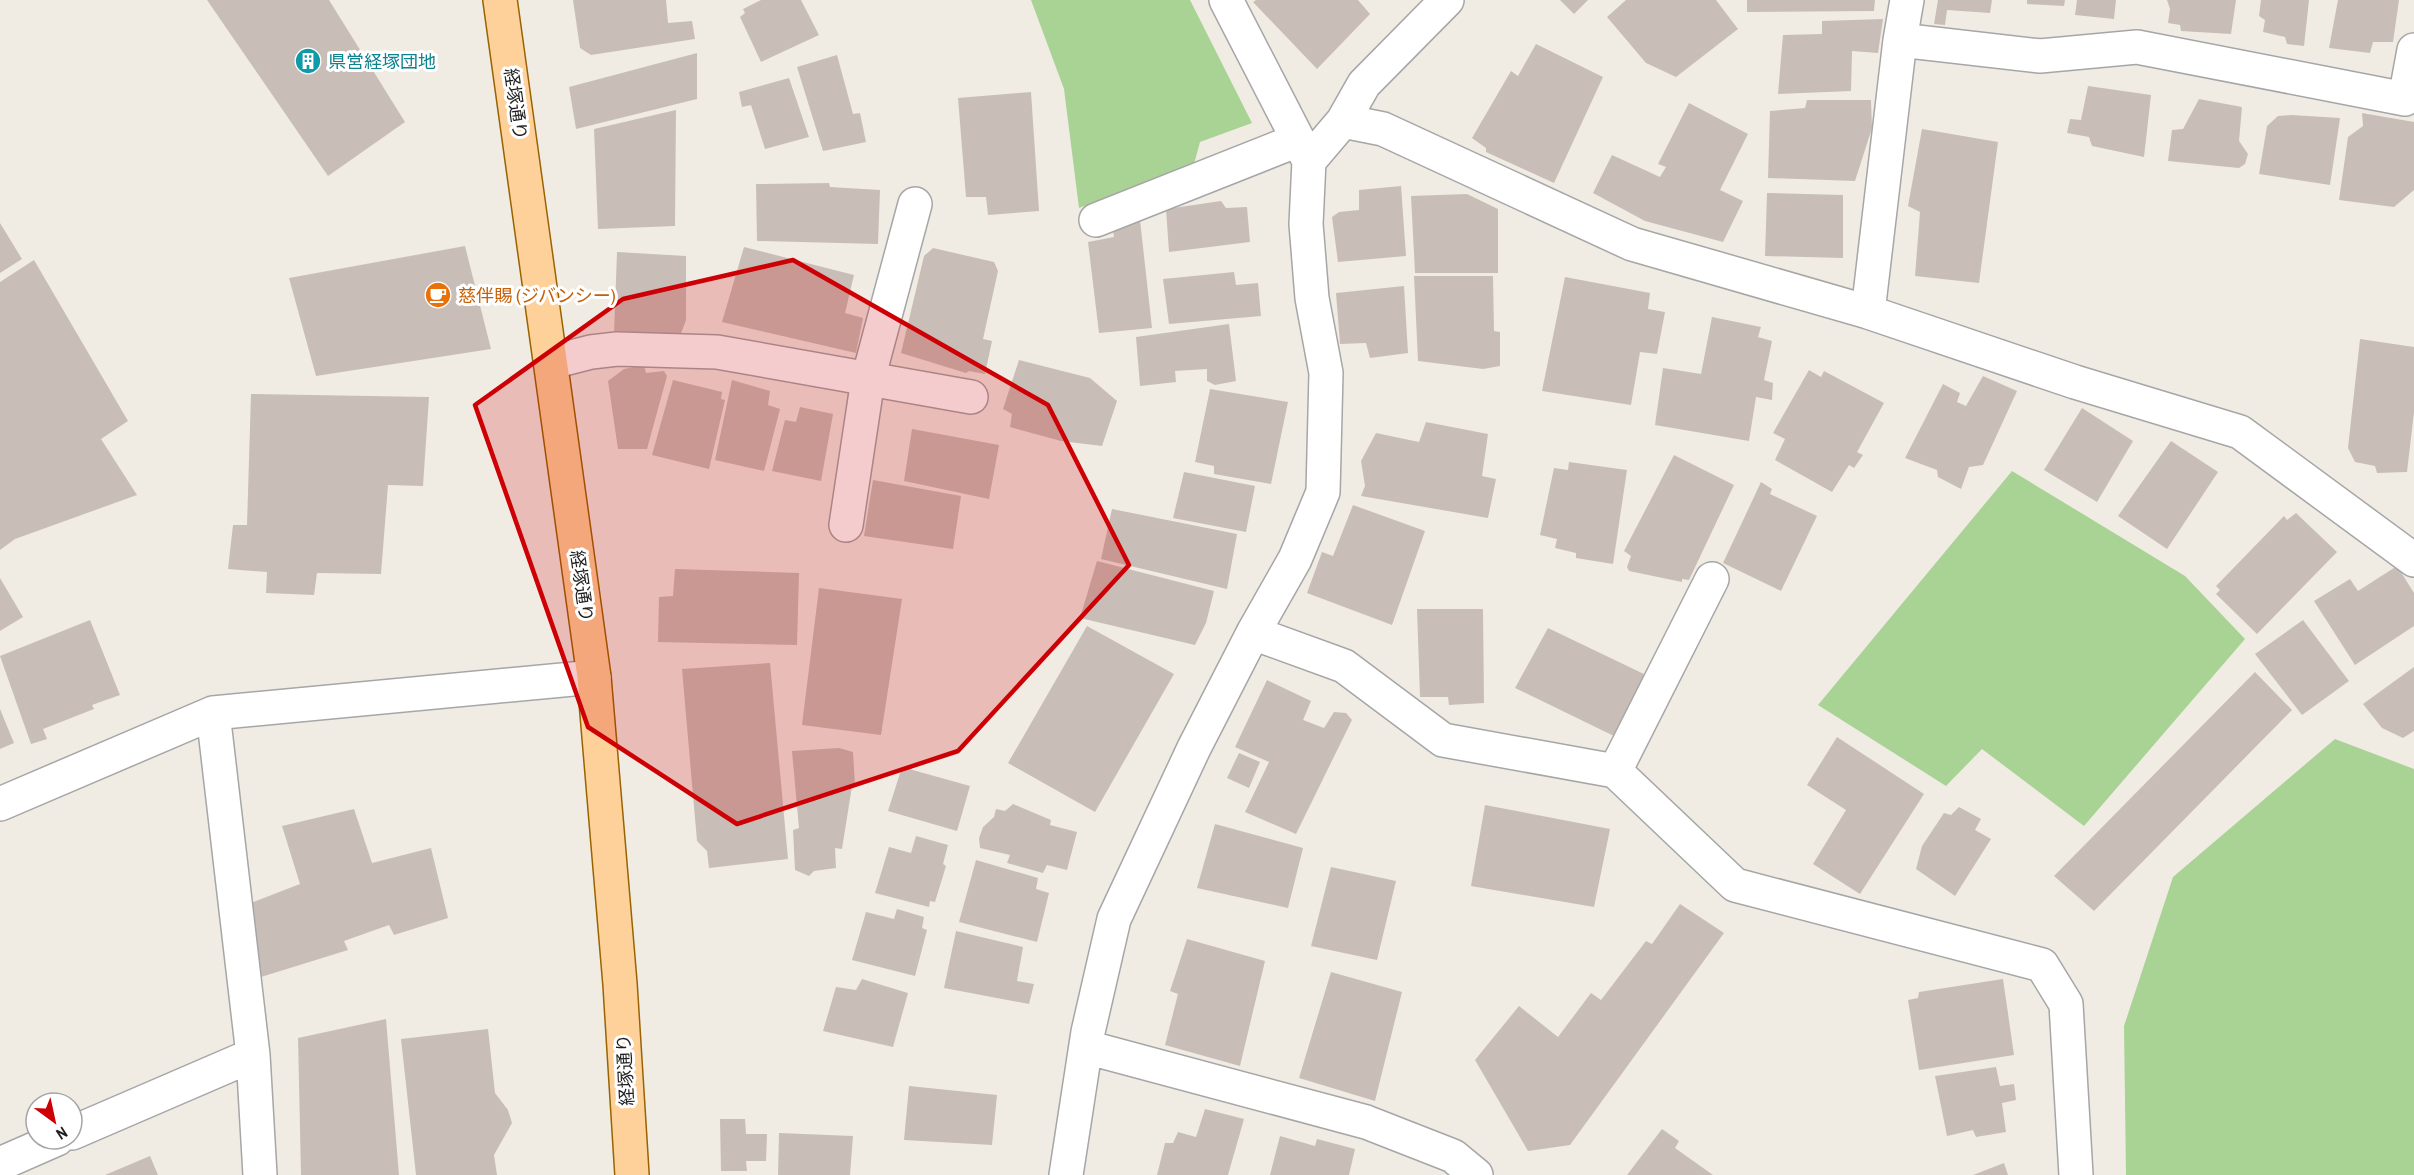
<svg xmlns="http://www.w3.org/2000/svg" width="2414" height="1175" font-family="'Archivo Narrow','Noto Sans JP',sans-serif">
	<rect width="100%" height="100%" fill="#f0ece4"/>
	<path fill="#a9d395" d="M 1031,0 L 1190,0 L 1252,123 L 1200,142 L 1194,164 L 1079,208 L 1064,89 Z
		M 2012,471 L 2185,576 L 2245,639 L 2084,826 L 1982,749 L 1946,786 L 1818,705 Z
		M 2335,739 L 2414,769 L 2414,1175 L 2126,1175 L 2124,1026 L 2173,877 Z"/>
	<path fill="#c8beb7" d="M 207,0 L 329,0 L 405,122 L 328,176 Z
		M 573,0 L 666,0 L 668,23 L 692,21 L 695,39 L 591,55 L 580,48 Z
		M 761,0 L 801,0 L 819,35 L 761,62 L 740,17 L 745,13 L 743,9 Z
		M 1256,0 L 1358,0 L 1370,14 L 1317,69 L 1253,2 Z
		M 1560,0 L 1588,0 L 1574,14 Z
		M 1626,0 L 1716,0 L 1738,29 L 1676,77 L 1646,63 L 1607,17 Z
		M 1747,0 L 1875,0 L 1874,11 L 1747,12 Z
		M 1938,0 L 1992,0 L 1990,13 L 1947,10 L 1945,25 L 1934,24 Z
		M 2027,0 L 2065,0 L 2064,6 L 2027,4 Z
		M 2077,0 L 2116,0 L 2114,19 L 2075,15 Z
		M 2167,0 L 2236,0 L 2231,34 L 2181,31 L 2180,25 L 2168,23 L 2170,9 Z
		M 2261,0 L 2309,0 L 2304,46 L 2287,44 L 2285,37 L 2263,32 L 2265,20 L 2259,16 Z
		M 2338,0 L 2399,0 L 2393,42 L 2373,42 L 2370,53 L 2329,48 Z
		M 1883,19 L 1878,53 L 1852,51 L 1851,91 L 1778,94 L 1783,35 L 1822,34 L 1822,21 Z
		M 1536,44 L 1603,77 L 1554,183 L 1486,152 L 1486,148 L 1472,138 L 1511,71 L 1518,76 Z
		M 697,53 L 697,99 L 576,129 L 569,87 Z
		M 837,55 L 853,114 L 860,113 L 866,142 L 823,151 L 797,67 Z
		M 789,78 L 809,137 L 765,149 L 751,105 L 742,107 L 739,92 Z
		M 2088,86 L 2151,95 L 2144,157 L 2092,146 L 2089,137 L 2067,133 L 2070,119 L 2081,120 Z
		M 1031,92 L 1039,211 L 988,215 L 986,197 L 966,197 L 958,98 Z
		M 2199,99 L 2242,107 L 2239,141 L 2248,154 L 2245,164 L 2239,168 L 2168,161 L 2172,130 L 2183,129 Z
		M 1807,100 L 1871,100 L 1872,128 L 1855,181 L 1768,178 L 1770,111 L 1805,108 Z
		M 1689,103 L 1748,134 L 1720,190 L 1743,201 L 1723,242 L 1645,221 L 1593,193 L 1612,155 L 1660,177 L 1666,167 L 1658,164 Z
		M 676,110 L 675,226 L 598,229 L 594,129 Z
		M 2362,113 L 2414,122 L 2414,190 L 2394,207 L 2339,200 L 2348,137 L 2363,126 Z
		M 2291,115 L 2340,118 L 2330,185 L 2259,174 L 2267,126 L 2278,116 Z
		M 1922,129 L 1998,142 L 1979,283 L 1915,276 L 1920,212 L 1908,206 Z
		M 829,183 L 830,187 L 880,190 L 878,244 L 757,241 L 756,184 Z
		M 1401,186 L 1406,256 L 1338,262 L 1332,217 L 1339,212 L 1359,210 L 1359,190 Z
		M 1767,193 L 1843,195 L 1843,258 L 1765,256 Z
		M 1467,194 L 1498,209 L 1498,273 L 1415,273 L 1411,196 Z
		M 1221,201 L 1226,208 L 1247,207 L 1250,242 L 1169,252 L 1166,209 Z
		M 1140,220 L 1152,328 L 1099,333 L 1088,242 L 1114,237 L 1112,223 Z
		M 0,223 L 22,259 L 0,273 Z
		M 465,246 L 491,349 L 316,376 L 289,278 Z
		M 744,247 L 854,275 L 845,313 L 863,318 L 856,353 L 722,322 Z
		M 933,248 L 994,262 L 998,271 L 983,339 L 992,341 L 985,374 L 969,371 L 966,373 L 901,353 L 924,256 Z
		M 617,252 L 686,256 L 686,320 L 680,336 L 614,335 Z
		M 34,260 L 128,421 L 101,439 L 137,495 L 15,539 L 0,550 L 0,282 Z
		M 1234,272 L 1236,285 L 1258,283 L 1261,316 L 1169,324 L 1163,279 Z
		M 1414,276 L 1493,276 L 1494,331 L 1500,332 L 1500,366 L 1483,369 L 1418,361 Z
		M 1565,277 L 1650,293 L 1648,309 L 1665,312 L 1657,354 L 1640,352 L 1631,405 L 1542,391 Z
		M 1404,286 L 1408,353 L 1370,358 L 1366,343 L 1340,344 L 1336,293 Z
		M 1712,317 L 1761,327 L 1758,337 L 1772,341 L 1764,380 L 1773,383 L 1772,400 L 1756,397 L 1749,441 L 1655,425 L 1663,368 L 1701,374 Z
		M 1229,324 L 1236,381 L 1215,385 L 1207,381 L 1207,369 L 1175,371 L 1176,382 L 1140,386 L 1136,337 Z
		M 2360,339 L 2414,347 L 2414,412 L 2407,472 L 2377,473 L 2375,466 L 2355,462 L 2348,448 Z
		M 1019,360 L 1090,378 L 1117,401 L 1102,446 L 1061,441 L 1010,427 L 1012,414 L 1003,409 Z
		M 644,365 L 646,373 L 664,371 L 667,376 L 647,449 L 618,449 L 608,381 L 624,369 Z
		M 1809,370 L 1821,377 L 1824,371 L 1884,403 L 1857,452 L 1863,455 L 1854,468 L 1849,465 L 1832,492 L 1775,460 L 1785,439 L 1773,433 Z
		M 1983,376 L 2017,391 L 1983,465 L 1969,467 L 1961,489 L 1938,477 L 1937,470 L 1905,458 L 1943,384 L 1960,393 L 1957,402 L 1966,406 Z
		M 673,380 L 722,392 L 721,399 L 725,400 L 709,469 L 652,455 Z
		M 732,380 L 770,391 L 768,405 L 780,409 L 764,471 L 715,460 Z
		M 1210,389 L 1288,402 L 1271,484 L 1214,474 L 1214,466 L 1195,462 Z
		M 251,394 L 429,397 L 423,486 L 388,485 L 381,574 L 317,573 L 314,595 L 266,593 L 267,572 L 228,569 L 233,525 L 247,525 Z
		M 800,407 L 833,414 L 821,481 L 772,471 L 785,420 L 796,422 Z
		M 2082,408 L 2133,441 L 2097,502 L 2044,470 Z
		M 1426,422 L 1488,434 L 1482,476 L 1496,479 L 1488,518 L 1361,496 L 1365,486 L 1361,461 L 1376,433 L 1419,442 Z
		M 912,429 L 999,445 L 989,499 L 904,481 Z
		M 2171,441 L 2218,472 L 2167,549 L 2118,516 Z
		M 1674,455 L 1734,485 L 1689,580 L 1682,579 L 1682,582 L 1629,571 L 1627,567 L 1631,556 L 1624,551 Z
		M 1569,462 L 1627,470 L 1613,564 L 1576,558 L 1576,553 L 1555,548 L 1557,539 L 1540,535 L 1554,468 L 1568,470 Z
		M 1184,472 L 1255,486 L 1246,532 L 1173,518 Z
		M 873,480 L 961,496 L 953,549 L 864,536 Z
		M 1761,482 L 1772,489 L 1770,494 L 1817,516 L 1781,591 L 1723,563 Z
		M 1353,505 L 1425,531 L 1392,625 L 1307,593 L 1322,552 L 1333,556 Z
		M 1112,509 L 1237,534 L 1227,589 L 1101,559 Z
		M 2296,513 L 2337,552 L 2257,634 L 2216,594 L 2220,590 L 2216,586 L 2284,516 L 2287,520 Z
		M 1097,561 L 1214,591 L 1206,623 L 1195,645 L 1080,618 Z
		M 2397,566 L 2414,593 L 2414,626 L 2355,665 L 2314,601 L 2350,579 L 2358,591 Z
		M 675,569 L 799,573 L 797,645 L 658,642 L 659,597 L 673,596 Z
		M 0,578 L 23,617 L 0,631 Z
		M 819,588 L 902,599 L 881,735 L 802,725 Z
		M 1417,609 L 1483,609 L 1484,703 L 1449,705 L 1448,697 L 1420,697 Z
		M 90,620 L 120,695 L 92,705 L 94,709 L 43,729 L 47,739 L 31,744 L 0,656 Z
		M 2303,620 L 2349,681 L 2302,715 L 2255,654 Z
		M 1087,626 L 1174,674 L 1095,812 L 1008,763 Z
		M 1548,628 L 1646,675 L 1616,737 L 1515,688 Z
		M 770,663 L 788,859 L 709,868 L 707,851 L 697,841 L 682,669 Z
		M 2414,667 L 2414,731 L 2403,738 L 2382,728 L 2363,704 Z
		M 2255,672 L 2292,710 L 2094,911 L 2054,876 Z
		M 1267,680 L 1311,701 L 1303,720 L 1324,728 L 1334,712 L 1346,713 L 1352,720 L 1296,834 L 1245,812 L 1269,762 L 1235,747 Z
		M 0,709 L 14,743 L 0,749 Z
		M 1837,737 L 1924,794 L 1860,894 L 1813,864 L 1846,810 L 1807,785 Z
		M 839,748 L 853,752 L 855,786 L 852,786 L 842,849 L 835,848 L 836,868 L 814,871 L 809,876 L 795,870 L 793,830 L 799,828 L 792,751 Z
		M 1239,753 L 1260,762 L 1249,788 L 1227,778 Z
		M 902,767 L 970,786 L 957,831 L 888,811 Z
		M 1013,804 L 1051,820 L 1050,825 L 1077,832 L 1067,870 L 1047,865 L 1043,873 L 1007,863 L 1010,855 L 980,848 L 979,838 L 983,827 L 994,817 L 996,809 L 1005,811 Z
		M 1485,805 L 1610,829 L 1594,907 L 1471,886 Z
		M 1959,807 L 1981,819 L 1975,830 L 1991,839 L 1955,896 L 1916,869 L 1922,846 L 1944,813 L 1951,815 Z
		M 354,809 L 372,863 L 431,848 L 448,918 L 394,935 L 389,925 L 344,941 L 348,950 L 261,977 L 243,906 L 300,884 L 282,826 Z
		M 1215,824 L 1303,848 L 1288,908 L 1197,888 Z
		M 916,836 L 948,845 L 943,864 L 946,866 L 935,902 L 930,901 L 929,907 L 875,893 L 889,847 L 911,853 Z
		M 976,860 L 1038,878 L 1036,889 L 1049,893 L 1037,942 L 959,922 Z
		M 1331,867 L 1396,881 L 1377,960 L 1311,946 Z
		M 1680,904 L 1724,933 L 1570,1145 L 1528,1151 L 1475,1060 L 1519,1006 L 1558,1037 L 1591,993 L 1601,1000 L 1646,941 L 1652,944 Z
		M 897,909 L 924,917 L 922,928 L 927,930 L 915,976 L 852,960 L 866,912 L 894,919 Z
		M 956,931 L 1023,947 L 1017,981 L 1034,984 L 1029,1004 L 944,988 Z
		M 1187,939 L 1265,961 L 1240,1066 L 1165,1045 L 1178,994 L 1170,991 Z
		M 1331,972 L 1402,992 L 1375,1101 L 1299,1078 Z
		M 862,979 L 908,993 L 893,1047 L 823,1031 L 836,987 L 856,990 Z
		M 2003,979 L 2014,1055 L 1919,1070 L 1908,1000 L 1918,998 L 1919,992 Z
		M 386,1019 L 399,1175 L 301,1175 L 298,1038 Z
		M 488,1029 L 495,1093 L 508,1110 L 512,1123 L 494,1155 L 497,1175 L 416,1175 L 401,1039 Z
		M 1996,1067 L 2000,1086 L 2014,1084 L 2016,1100 L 2002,1103 L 2006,1132 L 1976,1137 L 1973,1130 L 1947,1136 L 1935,1076 Z
		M 909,1086 L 997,1095 L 992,1145 L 904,1140 Z
		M 1205,1109 L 1244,1119 L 1228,1175 L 1157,1175 L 1165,1143 L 1173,1143 L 1178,1132 L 1196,1137 Z
		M 720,1119 L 745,1119 L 746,1134 L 767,1134 L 766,1161 L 746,1161 L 747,1171 L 721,1171 Z
		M 1662,1129 L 1679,1141 L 1675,1148 L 1713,1175 L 1627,1175 Z
		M 779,1133 L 853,1136 L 850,1175 L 778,1175 Z
		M 1280,1136 L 1315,1146 L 1317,1139 L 1355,1149 L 1349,1175 L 1270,1175 Z
		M 150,1156 L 158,1175 L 105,1175 Z
		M 2004,1163 L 2008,1175 L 1973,1175 Z"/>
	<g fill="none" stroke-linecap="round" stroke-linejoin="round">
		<g stroke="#a6a6a6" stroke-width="36">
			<path id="minor" d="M 1900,40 L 2040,56 L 2137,47 L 2405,99 L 2414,50
				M 1343,121 L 1383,129 L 1632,244 L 1868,312 L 2075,382 L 2240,432 L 2414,560
				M 1309,161 L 1343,121 L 1364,84 L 1447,0
				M 1096,220 L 1298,140
				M 1868,312 L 1900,40 L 1907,0
				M 552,362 L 591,352 L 617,349 L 717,352 L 971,397
				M 846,525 L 868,379 L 915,204
				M 1253,633 L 1344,666 L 1443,740 L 1615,771 L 1735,885 L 2042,965 L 2066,1004 L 2076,1175
				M 1615,771 L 1712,579
				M 0,804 L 213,713 L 594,677
				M 1086,1047 L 1366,1122 L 1453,1156 L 1476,1175
				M 253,1055 L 260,1175
				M 72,1133 L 253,1055 L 213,713
				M 0,1164 L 57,1139
				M 1066,1175 L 1088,1032 L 1114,919 L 1194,748 L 1253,633 L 1295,559 L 1323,492 L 1326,373 L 1312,298 L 1306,224 L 1309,161 L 1226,0"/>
		</g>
		<g stroke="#996300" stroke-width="36">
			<path id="major" d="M 500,0 L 594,677 L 620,984 L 632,1175"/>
		</g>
		<use href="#minor" stroke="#fff" stroke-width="33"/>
		<use href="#major" stroke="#ffd19a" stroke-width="33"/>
	</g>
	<path fill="#cd0005" fill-opacity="0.2" stroke="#cd0005" stroke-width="4.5" stroke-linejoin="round" d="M 793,260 L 1048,405 L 1129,565 L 958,751 L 737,824 L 588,727 L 475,405 L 623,299 Z"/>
	<defs>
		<g id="building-disc" transform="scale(1.35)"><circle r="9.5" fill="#0f9aa8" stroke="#fff"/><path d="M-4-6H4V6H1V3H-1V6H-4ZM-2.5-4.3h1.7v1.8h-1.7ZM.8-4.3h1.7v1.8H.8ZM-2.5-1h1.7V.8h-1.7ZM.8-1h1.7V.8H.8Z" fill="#fff"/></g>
		<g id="cafe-disc" transform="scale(1.35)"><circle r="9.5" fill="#e8710a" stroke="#fff"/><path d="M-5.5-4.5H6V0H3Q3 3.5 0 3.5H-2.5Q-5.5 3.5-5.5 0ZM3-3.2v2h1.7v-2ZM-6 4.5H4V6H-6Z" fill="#fff"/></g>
	</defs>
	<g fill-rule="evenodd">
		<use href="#building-disc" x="308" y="61"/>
		<use href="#cafe-disc" x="438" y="295"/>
	</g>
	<g text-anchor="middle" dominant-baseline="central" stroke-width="6" stroke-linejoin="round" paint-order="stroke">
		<g font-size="18" fill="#0d838f" stroke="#fff" text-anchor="start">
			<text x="328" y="61">県営経塚団地</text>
		</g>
		<g font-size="18" fill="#1f1f1f" stroke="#fff">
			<text transform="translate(516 104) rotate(82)">経塚通り</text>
			<text transform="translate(582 586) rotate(82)">経塚通り</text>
			<text transform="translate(625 1070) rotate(-93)">経塚通り</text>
		</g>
		<g font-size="18" fill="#c56008" stroke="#fff" text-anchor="start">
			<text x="458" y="295">慈伴賜 (ジバンシー)</text>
		</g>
	</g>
	<g transform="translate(54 1121) rotate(147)"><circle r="28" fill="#ffffff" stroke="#a5a5a5" stroke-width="1.5"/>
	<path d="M0-4.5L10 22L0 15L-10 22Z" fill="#cd0005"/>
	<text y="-9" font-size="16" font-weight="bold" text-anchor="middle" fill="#1f1f1f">N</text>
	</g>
</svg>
